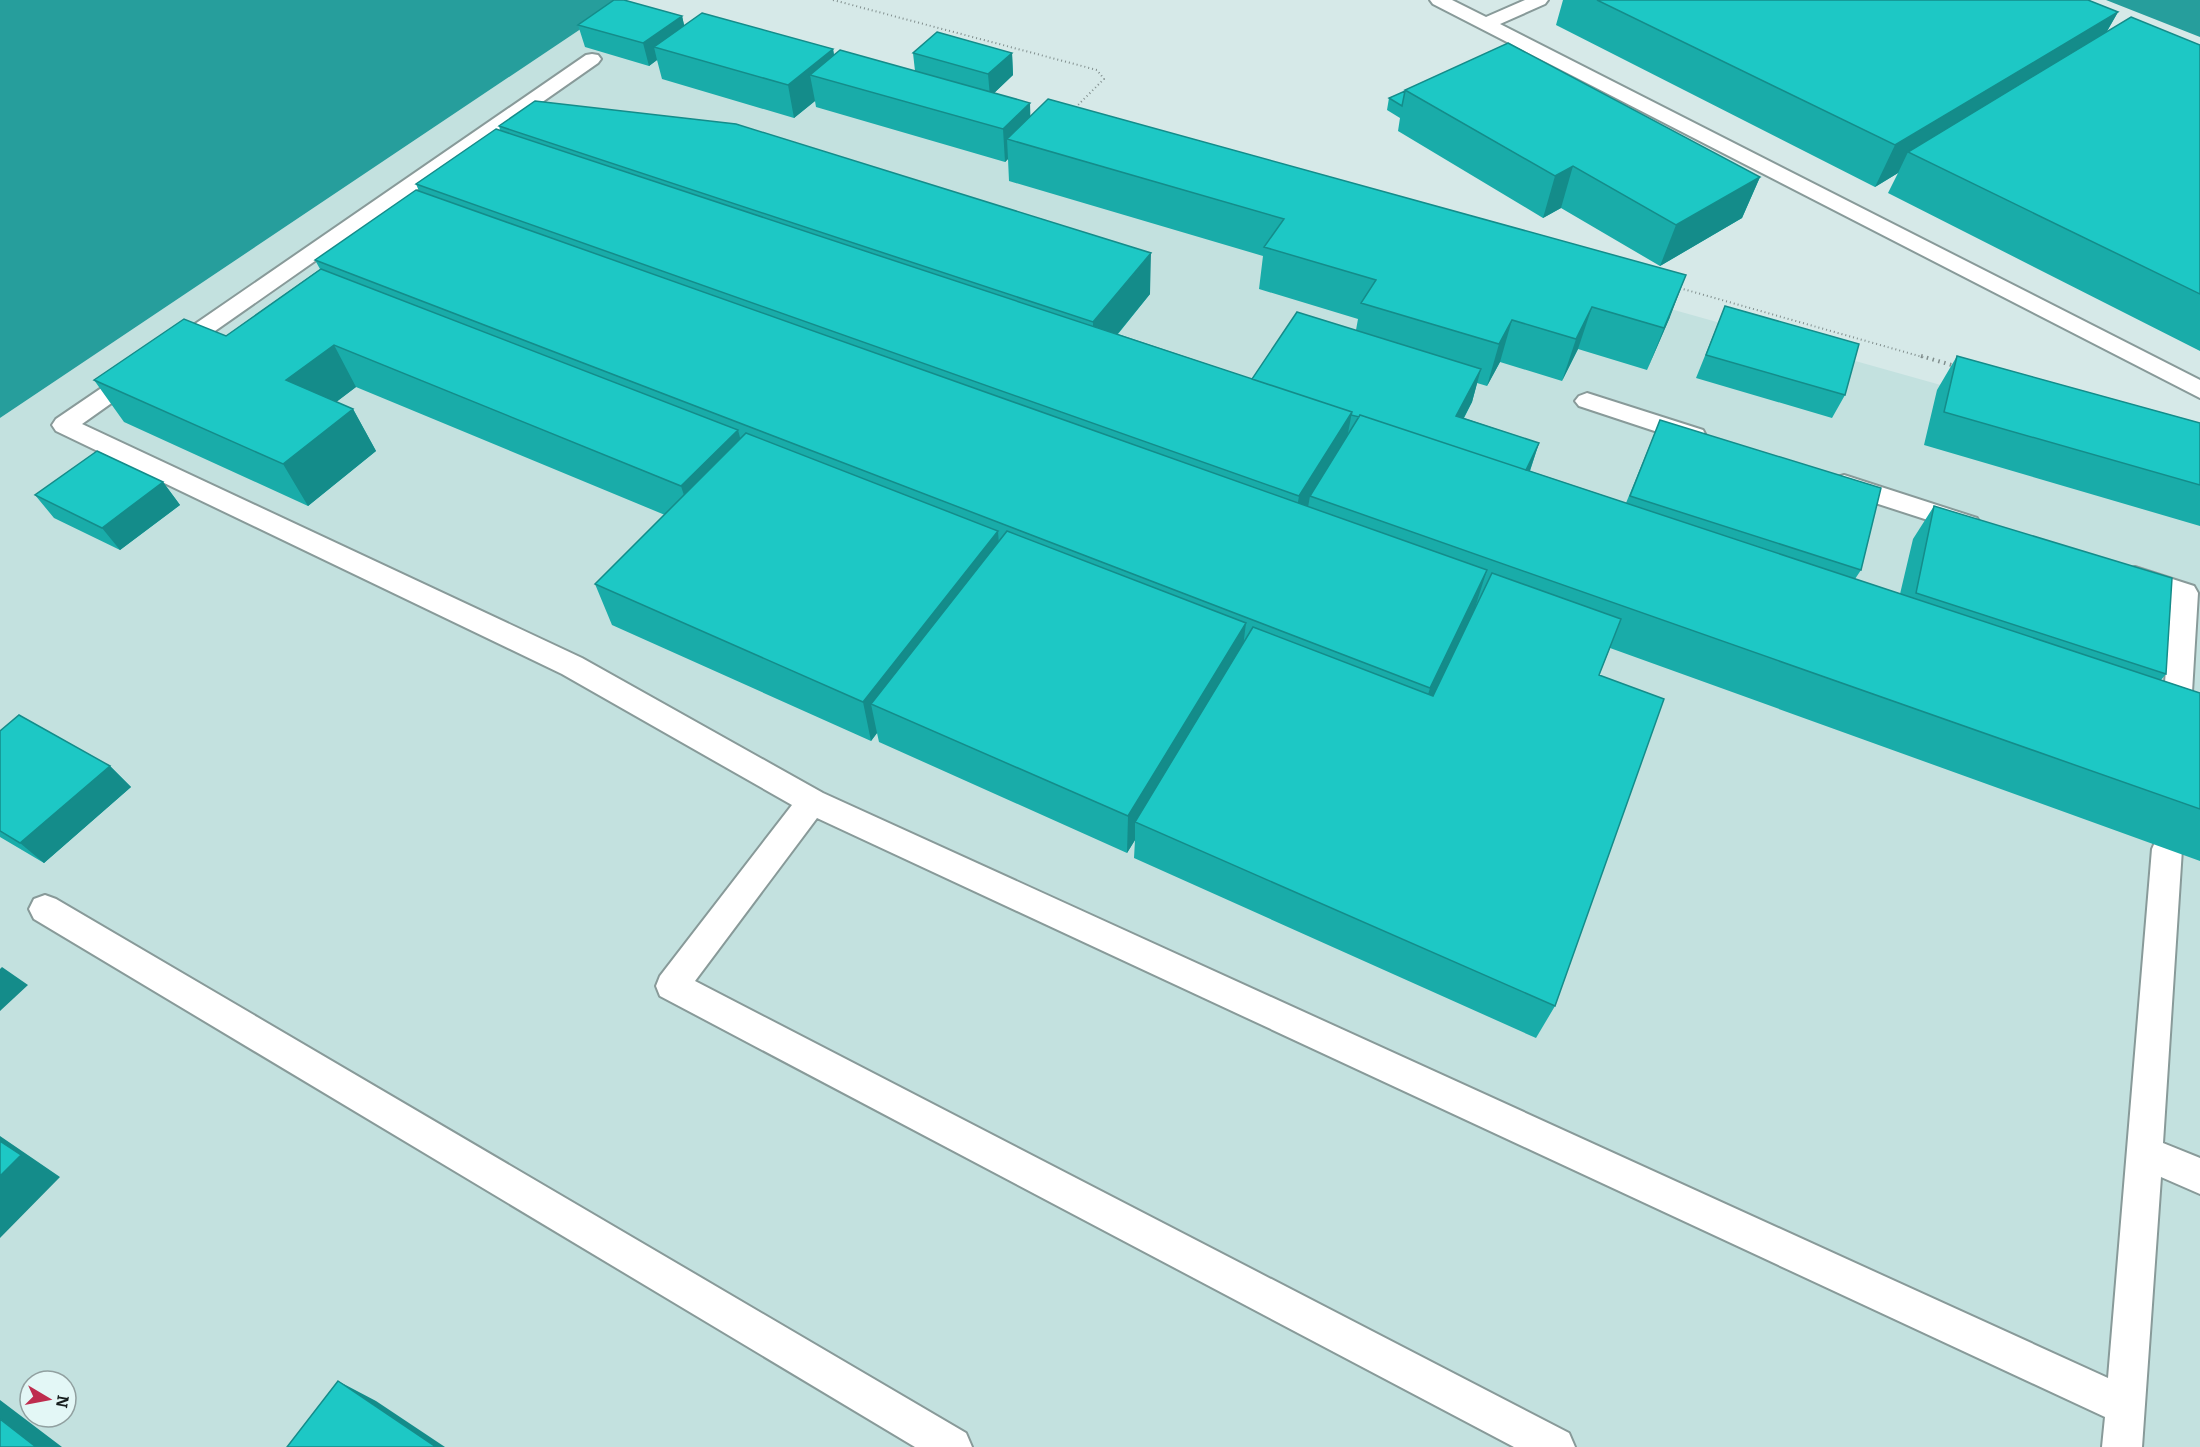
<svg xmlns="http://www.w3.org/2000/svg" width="2200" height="1447" font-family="Bitter,serif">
	<rect width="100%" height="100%" fill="#d6e9e8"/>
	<path fill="#c3e1df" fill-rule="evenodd" d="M 609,10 L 2200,458 L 2200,1447 L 0,1447 L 0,418 ZM 30,1381 L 66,1381 L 66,1417 L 30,1417 Z"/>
	<path fill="#269e9c" d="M 0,0 L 624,0 L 0,418 Z
		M 2106,0 L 2200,0 L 2200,37 Z"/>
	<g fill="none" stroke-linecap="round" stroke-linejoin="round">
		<g stroke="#889a99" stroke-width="4">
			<path id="service" d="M 1430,0 L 1452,0 L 1486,17 L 1525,0 L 1548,0 L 1545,4 L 1500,24 L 2200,380 L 2200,398 L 1433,4 Z
				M 592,54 L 598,55 L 601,59 L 598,63 L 182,354 L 174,356 L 166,354 L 163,349 L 166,344 L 586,55 Z
				M 136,368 L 144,370 L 148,375 L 144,380 L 82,424 L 582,658 L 823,793 L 2108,1378 L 2152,849 L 2156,840 L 2167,836 L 2178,840 L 2182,849 L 2163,1143 L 2200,1158 L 2200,1194 L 2161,1177 L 2142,1447 L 2102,1447 L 2105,1417 L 817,818 L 695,981 L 1569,1433 L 1575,1447 L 1514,1447 L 660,996 L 656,986 L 660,976 L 792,805 L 562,674 L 56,431 L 52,425 L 56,419 L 128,370 Z
				M 1587,393 L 1703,430 L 1706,436 L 1703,442 L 1694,444 L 1579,406 L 1575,401 L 1579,396 Z
				M 1844,475 L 1977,518 L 1981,524 L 1977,530 L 1968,533 L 1835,490 L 1832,484 L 1835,478 Z
				M 2135,567 L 2194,586 L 2198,593 L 2190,725 L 2186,733 L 2176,736 L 2166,733 L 2162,725 L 2171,599 L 2126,584 L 2122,577 L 2126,570 Z
				M 45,895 L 56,899 L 966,1433 L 972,1447 L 915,1447 L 34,919 L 29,909 L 34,899 Z"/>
		</g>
		<path stroke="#808e8d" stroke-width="2" stroke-dasharray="1 3" stroke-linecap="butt" d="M 833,0 L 1097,70 L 1104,79 L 1073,110
			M 1676,287 L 1926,358"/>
		<path stroke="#808e8d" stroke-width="4" stroke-dasharray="1.5 4.5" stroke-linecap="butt" d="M 1921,356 L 1955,366"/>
		<use href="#service" fill="#fff" fill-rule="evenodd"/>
	</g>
	<path fill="#19aca9" d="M 1563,0 L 2088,0 L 2118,12 L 2106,33 L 2200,45 L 2200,351 L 1888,193 L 1898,173 L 1875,187 L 1556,25 Z
		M 682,16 L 684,25 L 833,49 L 834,55 L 915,71 L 913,53 L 1012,53 L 1013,75 L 994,93 L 1030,116 L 1670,317 L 1647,370 L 1578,349 L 1562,381 L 1500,362 L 1487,386 L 1477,383 L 1472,402 L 1464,418 L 1539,443 L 1530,471 L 1626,503 L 1660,420 L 1861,570 L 1855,579 L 1900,594 L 1913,539 L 1934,506 L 2166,674 L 2161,680 L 2200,693 L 2200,861 L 1610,648 L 1599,675 L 1555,1006 L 1536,1038 L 1134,858 L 1135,840 L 1127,853 L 879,742 L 877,733 L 871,741 L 612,625 L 595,584 L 665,515 L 356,387 L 336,402 L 353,409 L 376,451 L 308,506 L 124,422 L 94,380 L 226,336 L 320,269 L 315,260 L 419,191 L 416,184 L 500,130 L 499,126 L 1150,294 L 1118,334 L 1252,379 L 1356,330 L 1358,319 L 1259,289 L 1263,256 L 1009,181 L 1008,159 L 1005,162 L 816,107 L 815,101 L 794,118 L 662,79 L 657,60 L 649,66 L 585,47 L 578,25 Z
		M 1405,90 L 1760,177 L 1742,218 L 1660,266 L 1561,208 L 1543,218 L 1398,131 L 1400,118 L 1387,110 L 1389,98 L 1405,91 Z
		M 1725,306 L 1845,395 L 1832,418 L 1696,378 Z
		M 1957,356 L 2200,423 L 2200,526 L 1924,445 L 1937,390 Z
		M 163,482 L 180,505 L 120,550 L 54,518 L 35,495 Z
		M 0,731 L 110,766 L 131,787 L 44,863 L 0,837 Z"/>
	<path fill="#148c8a" d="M 2118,12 L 2095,52 L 1908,152 L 1898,173 L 1875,187 L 1895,145 Z
		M 682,16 L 687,38 L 654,47 L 657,60 L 649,66 L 643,43 Z
		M 833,49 L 838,81 L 810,75 L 815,101 L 794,118 L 788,85 Z
		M 1012,53 L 1013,75 L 990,97 L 988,74 Z
		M 1030,103 L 1031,136 L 1007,139 L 1008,159 L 1005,162 L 1003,129 Z
		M 1573,166 L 1561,208 L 1543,218 L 1555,176 Z
		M 1760,177 L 1742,218 L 1660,266 L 1676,225 Z
		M 1151,253 L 1150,294 L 1093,364 L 1093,322 Z
		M 1686,275 L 1670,317 L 1647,370 L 1664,328 Z
		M 1592,307 L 1578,349 L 1562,381 L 1576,339 Z
		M 1512,320 L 1500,362 L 1487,386 L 1499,344 Z
		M 334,345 L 356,387 L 310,422 L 286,380 Z
		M 1481,369 L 1472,402 L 1449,446 L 1456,416 Z
		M 353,409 L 376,451 L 308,506 L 283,464 Z
		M 1352,412 L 1344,454 L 1310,496 L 1307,513 L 1292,537 L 1299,496 Z
		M 738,430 L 749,472 L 694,527 L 681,486 Z
		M 1539,443 L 1528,476 L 1526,471 Z
		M 163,482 L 180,505 L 120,550 L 102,528 Z
		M 998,531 L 1001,572 L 871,704 L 877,733 L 871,741 L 863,702 Z
		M 1487,570 L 1474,611 L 1418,727 L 1430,688 Z
		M 1246,623 L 1241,663 L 1135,822 L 1135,840 L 1127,853 L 1128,816 Z
		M 110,766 L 131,787 L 44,863 L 20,843 Z
		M 2,967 L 28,985 L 0,1011 L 0,969 Z
		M 0,1136 L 60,1177 L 0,1238 Z
		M 338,1381 L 376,1401 L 445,1447 L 436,1447 Z
		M 0,1400 L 62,1447 L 36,1447 L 0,1419 Z"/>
	<path fill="#1dc8c5" stroke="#148c8a" stroke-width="1.5" d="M 614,0 L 624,0 L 682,16 L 643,43 L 578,25 Z
		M 1597,0 L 2088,0 L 2118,12 L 1895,145 Z
		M 702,13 L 833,49 L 788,85 L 654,47 Z
		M 2131,17 L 2200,45 L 2200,294 L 1908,152 Z
		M 937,32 L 1012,53 L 988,74 L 913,53 Z
		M 1508,43 L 1760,177 L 1676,225 L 1573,166 L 1555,176 L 1405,90 Z
		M 840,50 L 1030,103 L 1003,129 L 810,75 Z
		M 1405,91 L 1402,106 L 1389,98 Z
		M 1048,99 L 1686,275 L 1664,328 L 1592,307 L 1576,339 L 1512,320 L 1499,344 L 1361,303 L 1376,280 L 1264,247 L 1284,219 L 1007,139 Z
		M 535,101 L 736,124 L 1151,253 L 1093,322 L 499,126 Z
		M 496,129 L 1352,412 L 1299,496 L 416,184 Z
		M 416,190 L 1487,570 L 1430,688 L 315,260 Z
		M 321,269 L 738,430 L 681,486 L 334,345 L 286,380 L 353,409 L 283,464 L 94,380 L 184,319 L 226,336 Z
		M 1725,306 L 1859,344 L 1845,395 L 1706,355 Z
		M 1297,312 L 1481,369 L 1456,416 L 1539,443 L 1526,470 L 1360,415 L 1359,417 L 1351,415 L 1352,412 L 1252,379 Z
		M 1957,356 L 2200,423 L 2200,485 L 1944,412 Z
		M 1360,415 L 2200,693 L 2200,809 L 1310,496 Z
		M 1660,420 L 1881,488 L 1861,570 L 1630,496 Z
		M 746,433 L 998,531 L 863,702 L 595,584 Z
		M 97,451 L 163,482 L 102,528 L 35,495 Z
		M 1934,506 L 2172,578 L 2166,674 L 1916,593 Z
		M 1007,531 L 1246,623 L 1128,816 L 871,704 Z
		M 1492,573 L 1621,619 L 1599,675 L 1664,699 L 1555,1006 L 1135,822 L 1253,627 L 1433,696 Z
		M 19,715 L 110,766 L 20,843 L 0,831 L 0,731 Z
		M 0,1141 L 21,1155 L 0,1176 Z
		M 338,1381 L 436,1447 L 287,1447 Z
		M 0,1419 L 36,1447 L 0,1447 Z"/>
	<g transform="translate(48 1399) rotate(100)"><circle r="28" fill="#e3f7f6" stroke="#91a0a0" stroke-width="1.5"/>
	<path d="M0-4.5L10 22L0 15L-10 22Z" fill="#be2d4e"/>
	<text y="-9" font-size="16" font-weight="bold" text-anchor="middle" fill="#171e1e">N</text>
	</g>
</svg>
